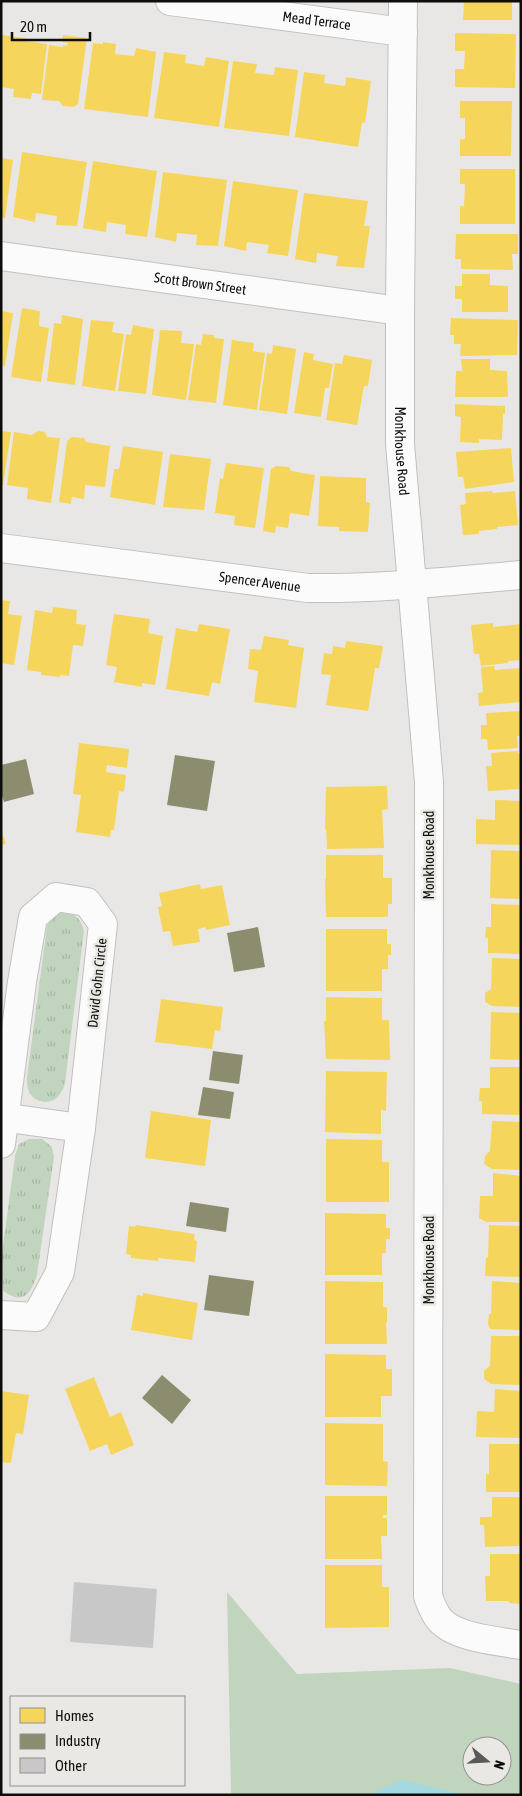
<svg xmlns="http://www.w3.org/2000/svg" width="522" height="1796" font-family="'Asap Condensed',sans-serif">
	<defs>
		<pattern id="grass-tufts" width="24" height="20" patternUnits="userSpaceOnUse" patternTransform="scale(1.25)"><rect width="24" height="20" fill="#c1d5be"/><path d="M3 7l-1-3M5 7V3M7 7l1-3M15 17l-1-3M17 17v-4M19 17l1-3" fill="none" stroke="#a5b6a2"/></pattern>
	</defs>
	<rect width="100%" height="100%" fill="#e9e7e5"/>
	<path fill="url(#grass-tufts)" d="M 61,913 C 74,912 81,918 84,931 L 65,1083 C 64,1087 62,1091 60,1094 C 52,1107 32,1103 28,1089 C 27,1086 27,1081 27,1077 L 47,926 L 53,917 Z
		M 29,1139 L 42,1139 L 52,1147 L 54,1157 L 37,1275 C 30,1295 24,1305 3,1291 L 1,1261 L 15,1156 L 19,1144 Z"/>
	<path fill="#c1d5be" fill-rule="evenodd" d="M 227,1592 L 297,1674 L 450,1668 L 521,1684 L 521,1795 L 231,1795 ZM 472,1746 L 502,1746 L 502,1776 L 472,1776 Z"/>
	<path fill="#a4d9e0" d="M 402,1780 L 467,1795 L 374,1795 L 376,1791 Z"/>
	<path fill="#f6d55c" d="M 464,1 L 512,1 L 512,20 L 463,20 Z
		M 455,33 L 516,34 L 515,88 L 455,87 L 455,69 L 464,69 L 465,51 L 455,51 Z
		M 1,35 L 25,38 L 25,41 L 47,44 L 41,94 L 32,93 L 31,99 L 13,97 L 14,89 L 1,87 Z
		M 63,35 L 87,38 L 78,104 L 74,107 L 63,106 L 59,101 L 42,100 L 49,45 L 63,47 L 63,45 L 67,46 L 68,43 L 62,42 Z
		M 103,42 L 116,44 L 115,54 L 134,56 L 136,48 L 156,52 L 148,117 L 84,109 L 93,43 L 103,44 Z
		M 164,52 L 186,55 L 185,63 L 204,66 L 206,57 L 229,61 L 219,127 L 154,118 Z
		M 233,61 L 257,64 L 255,73 L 274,75 L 275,67 L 298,70 L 289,136 L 224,128 Z
		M 304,72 L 325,75 L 324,83 L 345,86 L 346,77 L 371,81 L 365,123 L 362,122 L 358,147 L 295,137 Z
		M 460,101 L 512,101 L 511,156 L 460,156 L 460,139 L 465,139 L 465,118 L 460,118 Z
		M 22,152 L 87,162 L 77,226 L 56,225 L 57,216 L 36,213 L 35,222 L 13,217 Z
		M 1,158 L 13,160 L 5,218 L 1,218 Z
		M 93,161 L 157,171 L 147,237 L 125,234 L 126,225 L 107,222 L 106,232 L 83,228 Z
		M 460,169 L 515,169 L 515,224 L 460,224 L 460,206 L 464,206 L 465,184 L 460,184 Z
		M 163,172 L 227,180 L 218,246 L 196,245 L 197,235 L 177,233 L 176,242 L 155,237 Z
		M 233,181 L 298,190 L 288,256 L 267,253 L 269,245 L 247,242 L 246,251 L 224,246 Z
		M 304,193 L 368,201 L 364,226 L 370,226 L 364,268 L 336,266 L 338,256 L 317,253 L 316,263 L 295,259 Z
		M 456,234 L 518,234 L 518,254 L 512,254 L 513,270 L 461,269 L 461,259 L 455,259 Z
		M 462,274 L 490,274 L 490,285 L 508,286 L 508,312 L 462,312 L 462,299 L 455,299 L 455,286 L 462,286 Z
		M 22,308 L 40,311 L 39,326 L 49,328 L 41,382 L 11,377 Z
		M 1,311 L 13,313 L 5,366 L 1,365 Z
		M 62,315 L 83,319 L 75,385 L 47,381 L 54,323 L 61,324 Z
		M 451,318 L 518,320 L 517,355 L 460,356 L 461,344 L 454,344 L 454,335 L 450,335 Z
		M 91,320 L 114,322 L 112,332 L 124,334 L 115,391 L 82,386 Z
		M 133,325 L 154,329 L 146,394 L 118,391 L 126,334 L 131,335 Z
		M 160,330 L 182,331 L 181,343 L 194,344 L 186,400 L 152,395 Z
		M 203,334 L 214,335 L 214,338 L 224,339 L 216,403 L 188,400 L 196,344 L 201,345 Z
		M 232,340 L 254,343 L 253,351 L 265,353 L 257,410 L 223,405 Z
		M 273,345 L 296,349 L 287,414 L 259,410 L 267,353 L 272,354 Z
		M 304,352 L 314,354 L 313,360 L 333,364 L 329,388 L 325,388 L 321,417 L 294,413 Z
		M 344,355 L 372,360 L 368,386 L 364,386 L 357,425 L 326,420 L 335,363 L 342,364 Z
		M 461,359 L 490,359 L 490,370 L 507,371 L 508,397 L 455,397 L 456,371 L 462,371 Z
		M 455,404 L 505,406 L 505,414 L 503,414 L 502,440 L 479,439 L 479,443 L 460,442 L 461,417 L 455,416 Z
		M 1,431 L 11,432 L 3,485 L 1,485 Z
		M 38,431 L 45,432 L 47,437 L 60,438 L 51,503 L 27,499 L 28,488 L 7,485 L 14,432 L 32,435 Z
		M 72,437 L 84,438 L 86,442 L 110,446 L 105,487 L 85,485 L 84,499 L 72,497 L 71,504 L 59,502 L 67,441 Z
		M 123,446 L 163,452 L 155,505 L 110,497 L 114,469 L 119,469 Z
		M 511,448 L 514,482 L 465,489 L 463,477 L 458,477 L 456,452 Z
		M 170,454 L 211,459 L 204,510 L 163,507 Z
		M 226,463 L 264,468 L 255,528 L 234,525 L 235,516 L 215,513 L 220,478 L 223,479 Z
		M 276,466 L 289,467 L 291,471 L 315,475 L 309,516 L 290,513 L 288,528 L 276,526 L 275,533 L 263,531 L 271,469 Z
		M 320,476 L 366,478 L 366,502 L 370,503 L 368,532 L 339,531 L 339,527 L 318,526 Z
		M 492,491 L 493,493 L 515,491 L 518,525 L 497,527 L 497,529 L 479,531 L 479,534 L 463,535 L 460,505 L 466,504 L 465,493 Z
		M 1,600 L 10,601 L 8,614 L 22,616 L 14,665 L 1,663 Z
		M 53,607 L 77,610 L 76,624 L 86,625 L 83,646 L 73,645 L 69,676 L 60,675 L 60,677 L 41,675 L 41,672 L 27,670 L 35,610 L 52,613 Z
		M 114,614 L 150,619 L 148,633 L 163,636 L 155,685 L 142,683 L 142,687 L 114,682 L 117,667 L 106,665 Z
		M 493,623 L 493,627 L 521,624 L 521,660 L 508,661 L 508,663 L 481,666 L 479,654 L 474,654 L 471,625 Z
		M 199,624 L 230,629 L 220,684 L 212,682 L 209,696 L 166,689 L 176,628 L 197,632 Z
		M 264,636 L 289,640 L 288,645 L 304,648 L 296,708 L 254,702 L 258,671 L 248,669 L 250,649 L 261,650 Z
		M 346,641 L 383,646 L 379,668 L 375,668 L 368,711 L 326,705 L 331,675 L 321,674 L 324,653 L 332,654 L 333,646 L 345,648 Z
		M 494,666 L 495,670 L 521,668 L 521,702 L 479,706 L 478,693 L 483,692 L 481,667 Z
		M 521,711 L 521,736 L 517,736 L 518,748 L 488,750 L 487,739 L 481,739 L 481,725 L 487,725 L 486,713 Z
		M 79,743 L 129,749 L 127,768 L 107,765 L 106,772 L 126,775 L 124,792 L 119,791 L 114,830 L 111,830 L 110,837 L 76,832 L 81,795 L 73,794 Z
		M 518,751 L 518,754 L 521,754 L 521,789 L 488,791 L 486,766 L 492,766 L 491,753 Z
		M 387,786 L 388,809 L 382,810 L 384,848 L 327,849 L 326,829 L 325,829 L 326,787 Z
		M 495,800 L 521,801 L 521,845 L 476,844 L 476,819 L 495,820 Z
		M 1,831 L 6,843 L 1,846 Z
		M 491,850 L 521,851 L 521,899 L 490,898 Z
		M 326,855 L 383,855 L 383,878 L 392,878 L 392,904 L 388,904 L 388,917 L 326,917 L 325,879 L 326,879 Z
		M 200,884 L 201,889 L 222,885 L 230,925 L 206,930 L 206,927 L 198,929 L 200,942 L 173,946 L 170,931 L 163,932 L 158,907 L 162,906 L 159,893 Z
		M 491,904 L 521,905 L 521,954 L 488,953 L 488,938 L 485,938 L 486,927 L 491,927 Z
		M 326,929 L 387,929 L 387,944 L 391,944 L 391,955 L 388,955 L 388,969 L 382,969 L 382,991 L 326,991 Z
		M 492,958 L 521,959 L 521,1007 L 492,1006 L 485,1002 L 485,993 L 491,989 Z
		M 326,997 L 382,998 L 382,1020 L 389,1020 L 390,1060 L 326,1059 L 324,1021 L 326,1021 Z
		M 161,999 L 223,1007 L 220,1031 L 215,1030 L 212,1049 L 155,1042 Z
		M 491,1012 L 521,1013 L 521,1060 L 490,1059 Z
		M 490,1067 L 521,1067 L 521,1115 L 482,1114 L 482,1101 L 479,1101 L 480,1088 L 490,1088 Z
		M 326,1071 L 387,1072 L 386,1111 L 381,1110 L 381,1134 L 325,1132 Z
		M 151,1111 L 211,1120 L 205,1166 L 145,1158 Z
		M 492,1121 L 521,1122 L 521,1170 L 492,1169 L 484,1164 L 485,1156 L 490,1151 Z
		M 326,1139 L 382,1140 L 382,1162 L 389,1162 L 389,1202 L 326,1202 Z
		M 493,1173 L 521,1176 L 521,1222 L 486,1222 L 479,1218 L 480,1196 L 493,1196 Z
		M 325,1213 L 386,1214 L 386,1228 L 390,1228 L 390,1239 L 386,1239 L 386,1253 L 382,1253 L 382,1275 L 325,1275 Z
		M 136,1225 L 195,1234 L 194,1240 L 197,1241 L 195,1262 L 158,1258 L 158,1261 L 131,1258 L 131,1255 L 126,1254 L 129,1226 L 135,1227 Z
		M 489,1225 L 521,1226 L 521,1277 L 485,1276 L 486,1257 L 488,1258 Z
		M 325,1281 L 383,1282 L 383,1307 L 387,1307 L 387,1323 L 386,1323 L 387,1344 L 325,1344 Z
		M 492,1281 L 521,1283 L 521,1330 L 490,1329 L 488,1324 L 489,1314 L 491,1314 Z
		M 143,1293 L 198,1303 L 192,1340 L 131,1330 L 137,1295 L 143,1296 Z
		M 491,1336 L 521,1336 L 521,1385 L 491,1384 L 484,1379 L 484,1371 L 490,1366 Z
		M 325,1354 L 386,1355 L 386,1369 L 392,1369 L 392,1396 L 381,1396 L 381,1417 L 325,1417 Z
		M 94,1377 L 110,1417 L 121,1412 L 134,1445 L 111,1455 L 107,1444 L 90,1451 L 65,1389 Z
		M 495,1389 L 521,1391 L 521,1438 L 476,1437 L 477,1411 L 494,1412 Z
		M 1,1391 L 29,1395 L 23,1434 L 16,1433 L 11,1463 L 1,1462 Z
		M 325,1423 L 383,1424 L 383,1461 L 388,1462 L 387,1486 L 325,1485 Z
		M 489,1444 L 521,1444 L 521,1492 L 486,1492 L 486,1474 L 489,1474 Z
		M 325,1496 L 387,1496 L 387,1515 L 383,1515 L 383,1518 L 387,1518 L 387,1536 L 381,1536 L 382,1559 L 325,1559 Z
		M 492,1497 L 521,1497 L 521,1546 L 485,1547 L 484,1525 L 480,1525 L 480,1517 L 492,1517 Z
		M 490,1554 L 521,1554 L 521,1604 L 509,1603 L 509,1601 L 486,1601 L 485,1576 L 490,1576 Z
		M 325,1565 L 382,1565 L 382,1587 L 389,1587 L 389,1627 L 325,1628 Z"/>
	<path fill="#8c8c6e" d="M 175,755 L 215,761 L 207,811 L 167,805 Z
		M 26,759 L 34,794 L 4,802 L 1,792 L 1,765 Z
		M 258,927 L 265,967 L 234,972 L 227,933 Z
		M 213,1051 L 243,1055 L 239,1084 L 209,1080 Z
		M 203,1087 L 234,1092 L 230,1119 L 198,1115 Z
		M 190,1202 L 229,1208 L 226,1232 L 186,1226 Z
		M 209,1275 L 254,1281 L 249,1316 L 204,1310 Z
		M 162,1375 L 191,1400 L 172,1424 L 142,1398 Z"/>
	<path fill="#c9c8c8" d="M 74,1582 L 157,1589 L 153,1648 L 70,1642 Z"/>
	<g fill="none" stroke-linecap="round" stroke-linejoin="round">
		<g stroke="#c1c0bf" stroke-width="30">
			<g id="minor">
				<path id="s1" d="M 170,1 L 403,32"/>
				<path id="s2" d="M 403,1 L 400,311 L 400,444 L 429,782 L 428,1596 C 431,1605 434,1613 440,1620 C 456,1638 498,1641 521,1645"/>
				<path id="s3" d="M 1,256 L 400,311"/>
				<path id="s4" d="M 1,548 L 308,588 C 379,589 450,581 521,575"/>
				<path d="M 1,1117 L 81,1128"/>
				<path d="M 1,1144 L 22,982 L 33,917 L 56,897 L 87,902 L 103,924 L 81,1128 L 60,1272 L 36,1317 L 1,1315"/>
			</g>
		</g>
		<use href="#minor" stroke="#fcfbfb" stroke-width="28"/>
	</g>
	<g text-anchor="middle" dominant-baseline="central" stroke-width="5" stroke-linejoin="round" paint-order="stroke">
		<g font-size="14" fill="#0d0d0b" stroke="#eae8e4">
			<text stroke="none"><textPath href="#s1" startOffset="148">Mead Terrace</textPath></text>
			<text stroke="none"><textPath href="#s3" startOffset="201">Scott Brown Street</textPath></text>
			<text stroke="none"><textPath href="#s2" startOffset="450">Monkhouse Road</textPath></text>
			<text stroke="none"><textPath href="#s4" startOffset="261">Spencer Avenue</textPath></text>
			<text transform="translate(429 855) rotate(-90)">Monkhouse Road</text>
			<text transform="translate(97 983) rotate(-84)">David Gohn Circle</text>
			<text transform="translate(429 1260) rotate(-90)">Monkhouse Road</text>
		</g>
	</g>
	<rect width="522" height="1796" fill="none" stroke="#0d0d0b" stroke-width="5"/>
	<rect x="10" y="1696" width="175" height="90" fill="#eae8e4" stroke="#92908d"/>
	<rect x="20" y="1708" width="25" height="15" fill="#f6d55c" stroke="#92908d"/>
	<text x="55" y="1721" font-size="15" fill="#0d0d0b">Homes</text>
	<rect x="20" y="1734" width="25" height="15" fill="#8c8c6e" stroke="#92908d"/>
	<text x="55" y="1746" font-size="15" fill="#0d0d0b">Industry</text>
	<rect x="20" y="1758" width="25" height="15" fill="#c9c8c8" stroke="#92908d"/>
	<text x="55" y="1771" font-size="15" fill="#0d0d0b">Other</text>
	<g transform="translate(487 1761) rotate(108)"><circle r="24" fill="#eae8e4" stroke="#92908d"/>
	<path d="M0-4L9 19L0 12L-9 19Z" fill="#5a5957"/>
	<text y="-8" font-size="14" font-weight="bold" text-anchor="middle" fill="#0d0d0b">N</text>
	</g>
	<path d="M12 32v8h78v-8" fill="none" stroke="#0d0d0b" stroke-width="2.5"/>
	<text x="20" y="32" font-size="15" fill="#0d0d0b" stroke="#eae8e4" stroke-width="4" paint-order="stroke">20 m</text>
</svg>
